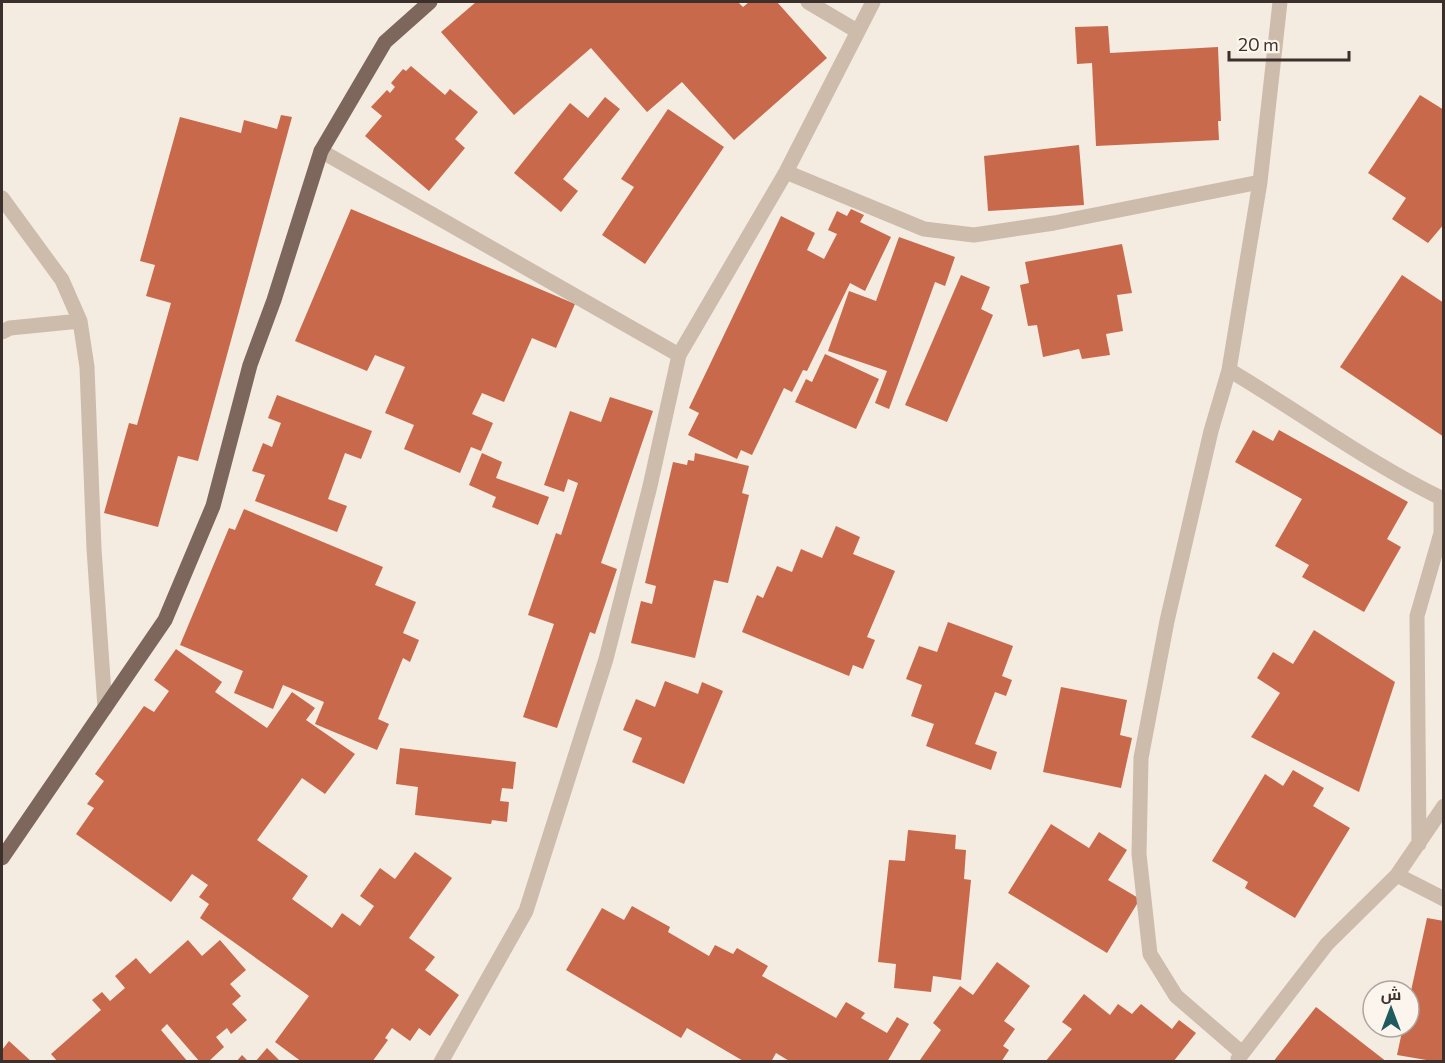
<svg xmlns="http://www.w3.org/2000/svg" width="1445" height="1063" font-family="Commissioner,Cairo,sans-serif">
	<rect width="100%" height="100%" fill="#f4ebe1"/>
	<path fill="#c8694b" d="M 476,2 L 738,2 L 743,7 L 749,2 L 777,2 L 827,58 L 734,140 L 682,82 L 647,112 L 591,48 L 514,115 L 441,32 Z
		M 1108,26 L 1110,53 L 1218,47 L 1221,121 L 1218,121 L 1219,140 L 1096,146 L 1092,63 L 1077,64 L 1075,27 Z
		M 411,66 L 445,95 L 450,89 L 478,112 L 455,139 L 465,148 L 429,191 L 365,136 L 382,116 L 371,107 L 387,90 L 390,93 L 395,87 L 391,83 L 403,69 L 406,71 Z
		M 1420,95 L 1444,110 L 1444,224 L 1428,243 L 1392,219 L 1406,198 L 1368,173 Z
		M 605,97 L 620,109 L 563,179 L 578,191 L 561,212 L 514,173 L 570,103 L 588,118 Z
		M 668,109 L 724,147 L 645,264 L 602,235 L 634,187 L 621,179 Z
		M 281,115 L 292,117 L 198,461 L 178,456 L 158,527 L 104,513 L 129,423 L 137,425 L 171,303 L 146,296 L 155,265 L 140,261 L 180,117 L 241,133 L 244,120 L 277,129 Z
		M 1079,145 L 1084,205 L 988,211 L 984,156 Z
		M 351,209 L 575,304 L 556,348 L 532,338 L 504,402 L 482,393 L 472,414 L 493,423 L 481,451 L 471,447 L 460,473 L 404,449 L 414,425 L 385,413 L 405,367 L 375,355 L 367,371 L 295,341 Z
		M 851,209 L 864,215 L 860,222 L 891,237 L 865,291 L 850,283 L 807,371 L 803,370 L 792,392 L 784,388 L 752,455 L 741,450 L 737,459 L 688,435 L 699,413 L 689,408 L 781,216 L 815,233 L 807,250 L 824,259 L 837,234 L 828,230 L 837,211 L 847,216 Z
		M 899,237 L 955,257 L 945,286 L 935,282 L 889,409 L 875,403 L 887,371 L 828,351 L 849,291 L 876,301 Z
		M 1122,244 L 1132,293 L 1117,295 L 1123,331 L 1106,334 L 1110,355 L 1082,359 L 1079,349 L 1043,357 L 1037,325 L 1028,326 L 1020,285 L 1029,283 L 1025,262 Z
		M 961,275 L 990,287 L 981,309 L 993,315 L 947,422 L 905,405 Z
		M 1402,275 L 1444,303 L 1444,437 L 1340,367 Z
		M 825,354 L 879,379 L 856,429 L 795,402 L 806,379 L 812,382 Z
		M 277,395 L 372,431 L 361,459 L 345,453 L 328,499 L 347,506 L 337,532 L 255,501 L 265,475 L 252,471 L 263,443 L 272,447 L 281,423 L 268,418 Z
		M 610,397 L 653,411 L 601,563 L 617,569 L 595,634 L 590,632 L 557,728 L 523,717 L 554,624 L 528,615 L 556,533 L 561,535 L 578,483 L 568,479 L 564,492 L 544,485 L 570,411 L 601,422 Z
		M 1253,430 L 1273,441 L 1279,430 L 1408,502 L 1387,539 L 1401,547 L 1364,612 L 1302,577 L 1309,565 L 1275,546 L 1302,499 L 1235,462 Z
		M 482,453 L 502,462 L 496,478 L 549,497 L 538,525 L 492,507 L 496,497 L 469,485 Z
		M 695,453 L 749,466 L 742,493 L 749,495 L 728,583 L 714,580 L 695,658 L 631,643 L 641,601 L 652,604 L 656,586 L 645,583 L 673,462 L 687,465 L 688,460 L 694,461 Z
		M 244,509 L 383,567 L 375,585 L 416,602 L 403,633 L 419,640 L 410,662 L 403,658 L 378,719 L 389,724 L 377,750 L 315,724 L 324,702 L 283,685 L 273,709 L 234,693 L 243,671 L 180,645 L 229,528 L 235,530 Z
		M 836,526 L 860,537 L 853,554 L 895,571 L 867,637 L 875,640 L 863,669 L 853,665 L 849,676 L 742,632 L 757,595 L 763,598 L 777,566 L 792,572 L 801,549 L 822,558 Z
		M 948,622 L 1013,646 L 1002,676 L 1012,680 L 1006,696 L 995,692 L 975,744 L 997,752 L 991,770 L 926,746 L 934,724 L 911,716 L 922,685 L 906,679 L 919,646 L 937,652 Z
		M 1314,630 L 1395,682 L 1359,792 L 1251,737 L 1280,693 L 1257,678 L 1273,652 L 1293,664 Z
		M 176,649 L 222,682 L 215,692 L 267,728 L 292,692 L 315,708 L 306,720 L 355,754 L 325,794 L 302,778 L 257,840 L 308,876 L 292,899 L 332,928 L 342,913 L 360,926 L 374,906 L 360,896 L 380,868 L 395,879 L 415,852 L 452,878 L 409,938 L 435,957 L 425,970 L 459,995 L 430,1036 L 419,1028 L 410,1041 L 392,1028 L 385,1038 L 388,1040 L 372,1062 L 302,1062 L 275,1042 L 309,996 L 200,918 L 209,904 L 199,897 L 208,885 L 192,874 L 171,902 L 76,834 L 94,808 L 87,804 L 104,781 L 95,774 L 144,706 L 154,712 L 169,691 L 154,680 Z
		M 665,681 L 698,694 L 702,682 L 723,691 L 684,784 L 632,762 L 642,738 L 623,730 L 636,699 L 655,707 Z
		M 1061,687 L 1127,700 L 1120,735 L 1132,738 L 1121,788 L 1043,772 Z
		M 400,748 L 516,762 L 513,789 L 502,788 L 500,801 L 509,802 L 507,822 L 492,820 L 491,824 L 415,815 L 418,787 L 396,784 Z
		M 1293,770 L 1324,788 L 1313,806 L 1350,828 L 1295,918 L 1245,888 L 1248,882 L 1212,861 L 1265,774 L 1283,786 Z
		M 1051,824 L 1089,848 L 1099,832 L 1127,850 L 1108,880 L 1140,899 L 1107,953 L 1008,893 Z
		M 908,830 L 956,835 L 955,849 L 966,850 L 964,879 L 971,880 L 961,980 L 933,976 L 931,992 L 894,988 L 896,964 L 878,962 L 889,860 L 905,861 Z
		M 632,906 L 670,927 L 668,932 L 709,956 L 715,945 L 733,954 L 737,948 L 768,966 L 762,976 L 836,1018 L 846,1002 L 865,1013 L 861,1018 L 887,1033 L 897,1017 L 909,1024 L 887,1062 L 791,1062 L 776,1053 L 771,1062 L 745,1062 L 687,1028 L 681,1038 L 566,970 L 602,908 L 624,920 Z
		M 1427,918 L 1444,921 L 1444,1061 L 1438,1062 L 1397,1055 L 1403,1027 L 1409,1027 L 1409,1000 Z
		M 188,940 L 202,956 L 220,940 L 246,970 L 230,984 L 241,996 L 232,1004 L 247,1020 L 231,1034 L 227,1028 L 216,1037 L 224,1047 L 208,1062 L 200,1062 L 167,1024 L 161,1030 L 188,1062 L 58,1062 L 51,1054 L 101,1010 L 92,1000 L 102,992 L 110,1001 L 125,988 L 115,976 L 136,958 L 150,974 Z
		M 997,962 L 1030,986 L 1004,1021 L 1015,1029 L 1003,1046 L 1009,1050 L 1001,1062 L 920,1060 L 941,1030 L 933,1023 L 960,986 L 973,995 Z
		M 1084,994 L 1110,1015 L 1118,1004 L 1132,1014 L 1141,1004 L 1172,1029 L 1179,1020 L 1196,1033 L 1173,1062 L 1045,1062 L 1072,1029 L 1062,1022 Z
		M 1316,1007 L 1387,1062 L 1273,1062 Z
		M 9,1041 L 32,1062 L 2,1062 L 2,1050 Z
		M 267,1048 L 281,1062 L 255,1062 Z
		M 242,1055 L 249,1062 L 236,1062 Z"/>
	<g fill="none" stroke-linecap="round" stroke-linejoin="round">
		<path stroke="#cdbbac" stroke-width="15" d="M 808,2 L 857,31
			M 321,151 L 679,355
			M 786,172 L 924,229 L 974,235 L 1054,223 L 1260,182
			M 2,198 L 62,280 L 80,321 L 87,367 L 94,549 L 105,708
			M 2,332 L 10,328 L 80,321
			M 1229,370 C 1300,412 1367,462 1441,498 L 1441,533 L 1417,616 L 1419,844
			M 1397,875 L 1444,899
			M 1242,1053 L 1176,996 L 1150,954 L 1139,854 L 1141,758 L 1167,621 L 1211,431 L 1229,370 L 1260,182 L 1280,2
			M 1238,1059 L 1327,944 L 1397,875 L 1444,806
			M 441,1062 L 526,911 L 606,659 L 650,486 L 679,355 L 786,172 L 873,2"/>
		<path stroke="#7d675c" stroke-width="15" d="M 2,858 L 165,620 L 213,506 L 250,365 L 274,300 L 321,151 L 385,42 L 430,2"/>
	</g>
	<rect width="1445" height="1063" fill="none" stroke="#3b302b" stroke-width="6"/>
	<g transform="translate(1391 1009)"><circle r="28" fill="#fbf5ee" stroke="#aea6a0" stroke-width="1.5"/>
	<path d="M0-4.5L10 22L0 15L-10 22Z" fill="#1f5a5e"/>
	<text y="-9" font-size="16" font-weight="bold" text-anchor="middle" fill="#3b302b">ش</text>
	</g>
	<path d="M1229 51v9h120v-9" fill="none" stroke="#3b302b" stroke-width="3"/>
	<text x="1238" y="51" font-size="18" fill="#3b302b" stroke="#fbf5ee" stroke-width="4.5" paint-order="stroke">20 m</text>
</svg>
